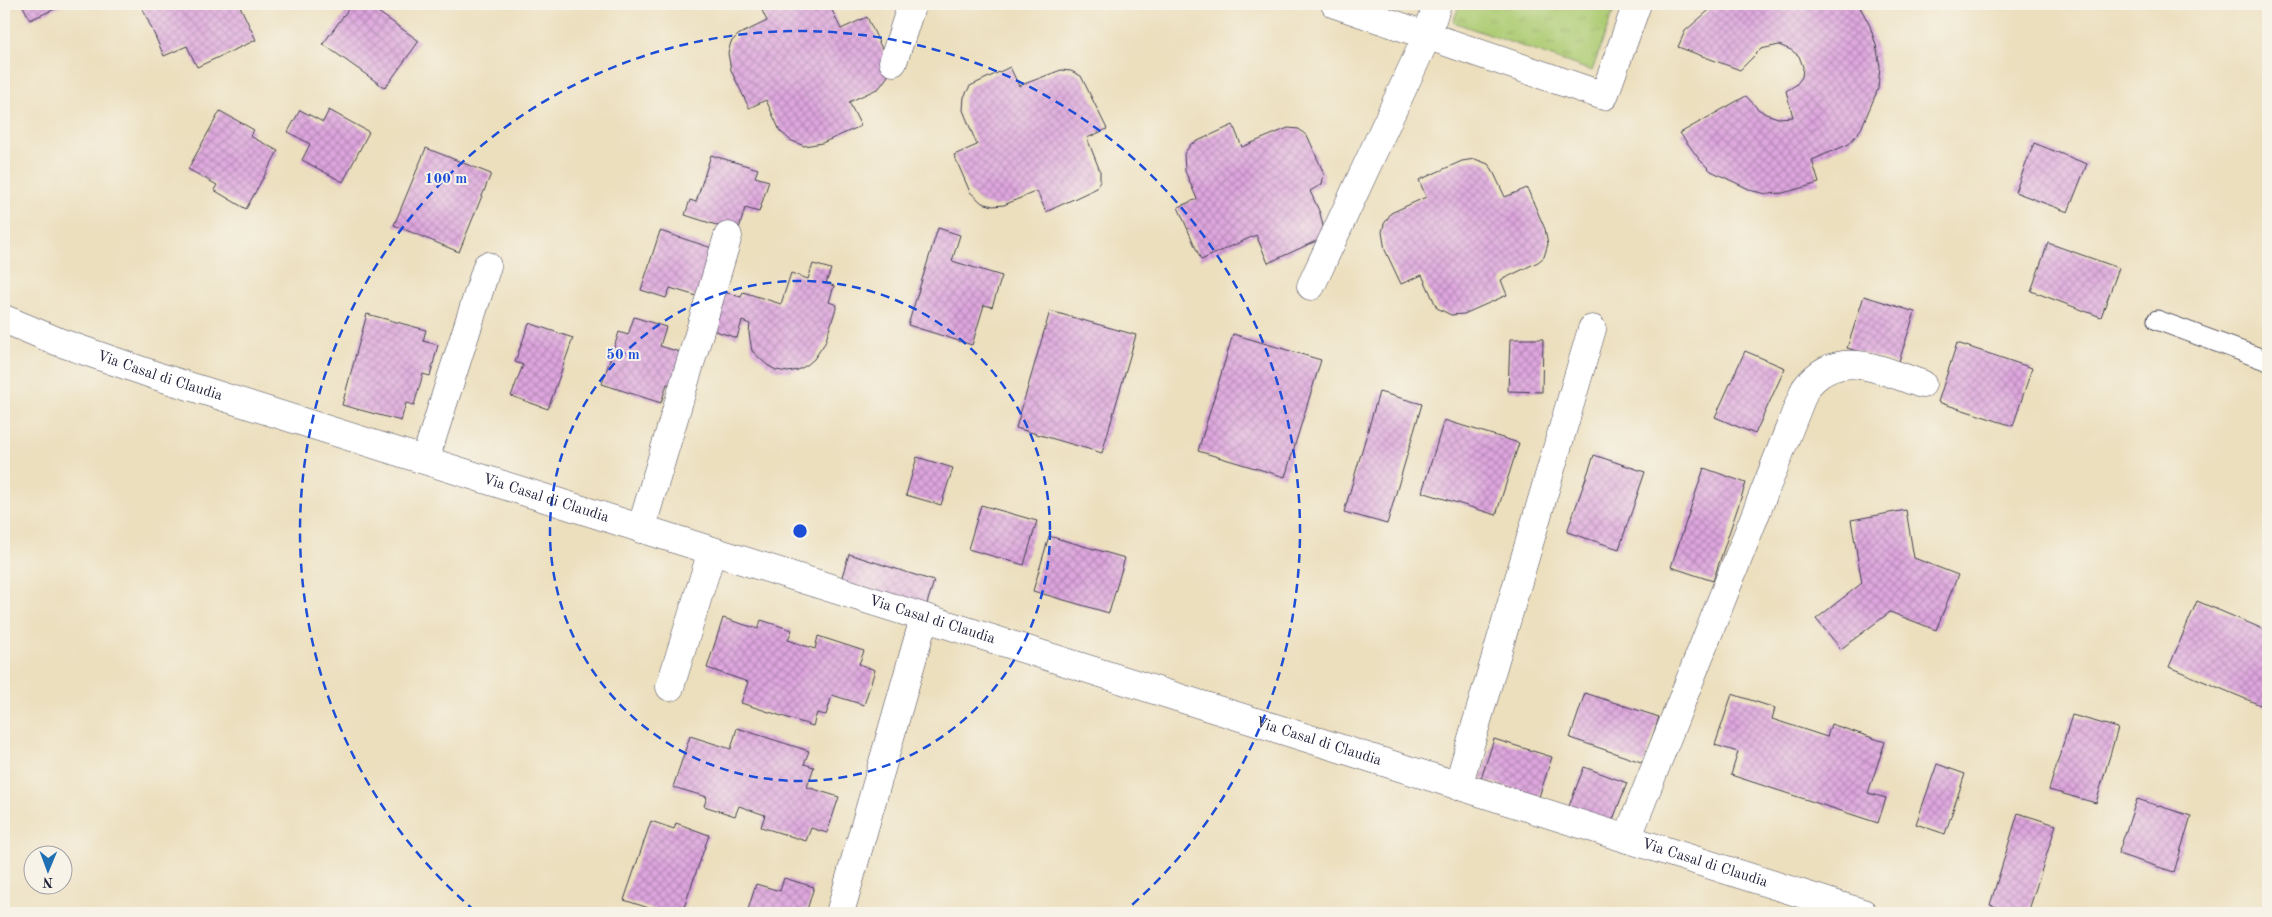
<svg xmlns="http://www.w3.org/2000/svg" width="2272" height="917" font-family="'Old Standard TT',serif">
	<defs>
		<pattern id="grass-tufts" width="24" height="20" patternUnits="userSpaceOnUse" patternTransform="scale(1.25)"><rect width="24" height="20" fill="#adcc73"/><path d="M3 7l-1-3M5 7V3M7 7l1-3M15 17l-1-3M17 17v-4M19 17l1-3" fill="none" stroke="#95af64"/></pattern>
		<pattern id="building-cross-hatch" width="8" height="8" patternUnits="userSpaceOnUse" patternTransform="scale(1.25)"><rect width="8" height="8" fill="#dea6de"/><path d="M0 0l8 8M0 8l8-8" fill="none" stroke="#b487b5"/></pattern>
	</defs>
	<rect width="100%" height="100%" fill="#f7f3e8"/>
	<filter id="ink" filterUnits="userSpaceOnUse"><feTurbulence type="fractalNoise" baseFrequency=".02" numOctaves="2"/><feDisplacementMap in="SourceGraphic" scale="10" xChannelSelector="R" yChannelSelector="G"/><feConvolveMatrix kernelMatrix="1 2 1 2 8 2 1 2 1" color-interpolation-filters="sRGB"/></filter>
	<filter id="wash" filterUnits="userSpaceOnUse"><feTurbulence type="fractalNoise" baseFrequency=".0096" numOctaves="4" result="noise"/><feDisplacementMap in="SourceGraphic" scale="20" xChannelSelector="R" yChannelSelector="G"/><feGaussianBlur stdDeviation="1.12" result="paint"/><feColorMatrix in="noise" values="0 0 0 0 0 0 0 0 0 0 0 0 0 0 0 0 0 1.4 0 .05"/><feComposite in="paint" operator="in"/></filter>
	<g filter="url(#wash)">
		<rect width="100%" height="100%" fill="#ecdfbe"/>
		<path fill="url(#grass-tufts)" stroke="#687757" d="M 1460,4 L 1616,4 L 1592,71 L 1453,22 Z"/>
		<g id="blocks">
			<path fill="url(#building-cross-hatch)" d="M 22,4 L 66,4 L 30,20 Z
				M 144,4 L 239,4 L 256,40 L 197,67 L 187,46 L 164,56 L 141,5 Z
				M 352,4 L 367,4 L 419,41 L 385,88 L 323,44 Z
				M 764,4 L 829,4 L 841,29 L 867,17 L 884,53 L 888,76 L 879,88 L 849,102 L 861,126 L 822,143 L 804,146 L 790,140 L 780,131 L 766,100 L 749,108 L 731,70 L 728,53 L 731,42 L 738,35 L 767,21 L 760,6 Z
				M 1716,4 L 1858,4 L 1860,7 L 1870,26 L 1876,45 L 1880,66 L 1878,89 L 1861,129 L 1849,144 L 1812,160 L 1819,183 L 1783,193 L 1767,194 L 1753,191 L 1711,171 L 1699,159 L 1680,133 L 1746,96 L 1758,109 L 1766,114 L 1778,118 L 1793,117 L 1786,91 L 1796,85 L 1802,77 L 1803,67 L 1799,56 L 1791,50 L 1779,45 L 1761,49 L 1740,70 L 1678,47 L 1685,31 Z
				M 1010,67 L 1019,86 L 1061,70 L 1071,71 L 1081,76 L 1107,129 L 1087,138 L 1100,171 L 1100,180 L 1097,188 L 1046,212 L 1037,191 L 1004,205 L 993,206 L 982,203 L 970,192 L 954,155 L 977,145 L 963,110 L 964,97 L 970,86 Z
				M 300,110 L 323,122 L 329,110 L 369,132 L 343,182 L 302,160 L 310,144 L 288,132 Z
				M 220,111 L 254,130 L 250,136 L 278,151 L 246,209 L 214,190 L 217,185 L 188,169 Z
				M 1233,125 L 1242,147 L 1288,128 L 1299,129 L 1308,137 L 1324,174 L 1322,184 L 1310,191 L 1320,213 L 1323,226 L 1320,237 L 1316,241 L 1268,263 L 1256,235 L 1201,260 L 1178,207 L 1197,199 L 1185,171 L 1184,154 L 1191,144 Z
				M 2034,143 L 2087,164 L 2068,212 L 2015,192 Z
				M 426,148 L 491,174 L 459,252 L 394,225 Z
				M 711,155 L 758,169 L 755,177 L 769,181 L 759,212 L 745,208 L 738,232 L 685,215 L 690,200 L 696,202 Z
				M 1475,159 L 1488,164 L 1492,169 L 1505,197 L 1527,188 L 1545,229 L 1548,244 L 1544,257 L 1538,262 L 1501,280 L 1507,295 L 1464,314 L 1451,315 L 1437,308 L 1422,275 L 1401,284 L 1385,250 L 1382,232 L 1384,224 L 1391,213 L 1426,197 L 1419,180 L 1462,161 Z
				M 938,228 L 960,235 L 952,261 L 1002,276 L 992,307 L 984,305 L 972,345 L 908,325 Z
				M 660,231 L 715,249 L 700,297 L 670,288 L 666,298 L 641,290 Z
				M 2048,243 L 2119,268 L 2101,317 L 2031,291 Z
				M 813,264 L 831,269 L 826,283 L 834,286 L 829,302 L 837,305 L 825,343 L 814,359 L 807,365 L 798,370 L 788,372 L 776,370 L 767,365 L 752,351 L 749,333 L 750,324 L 742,321 L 737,338 L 712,330 L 724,292 L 741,297 L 743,292 L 781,304 L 791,273 L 808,279 Z
				M 1864,296 L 1915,312 L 1898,364 L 1847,348 Z
				M 1050,311 L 1136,335 L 1102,453 L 1016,428 Z
				M 367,314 L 426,330 L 423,341 L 438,345 L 430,376 L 423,374 L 414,405 L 406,403 L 401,421 L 342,405 Z
				M 634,317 L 666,327 L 660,346 L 683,353 L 672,385 L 667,384 L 661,403 L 602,384 L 619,332 L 628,335 Z
				M 529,323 L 573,338 L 548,409 L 511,396 L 523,365 L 515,362 Z
				M 1233,334 L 1321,360 L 1285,477 L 1198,451 Z
				M 1510,339 L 1543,339 L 1542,392 L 1508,391 Z
				M 1957,343 L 2032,368 L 2013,426 L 1938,402 Z
				M 1745,351 L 1785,368 L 1755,434 L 1715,417 Z
				M 1379,392 L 1422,404 L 1387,524 L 1344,512 Z
				M 1444,420 L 1519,443 L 1496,515 L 1422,492 Z
				M 1594,455 L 1645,472 L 1619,549 L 1567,532 Z
				M 917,457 L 953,468 L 941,505 L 906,495 Z
				M 1704,468 L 1746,483 L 1713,581 L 1671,567 Z
				M 981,505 L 1037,521 L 1024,565 L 968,549 Z
				M 1906,510 L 1914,558 L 1958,575 L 1936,630 L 1890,612 L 1841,649 L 1816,619 L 1862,583 L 1851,520 Z
				M 1049,536 L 1125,558 L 1109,613 L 1033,591 Z
				M 849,554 L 934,581 L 924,613 L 839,586 Z
				M 2197,601 L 2268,631 L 2268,698 L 2265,707 L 2169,667 Z
				M 723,618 L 758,629 L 761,620 L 792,630 L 788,640 L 815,649 L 818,636 L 864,651 L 859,664 L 875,670 L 864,705 L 832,695 L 826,715 L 817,713 L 813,726 L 741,703 L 748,682 L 707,668 Z
				M 1585,693 L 1659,717 L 1644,763 L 1570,738 Z
				M 1732,694 L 1775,708 L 1772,719 L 1827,737 L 1831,724 L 1885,742 L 1868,793 L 1886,798 L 1878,823 L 1731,775 L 1738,752 L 1715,745 Z
				M 2072,715 L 2118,728 L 2096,803 L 2049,790 Z
				M 737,728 L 809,751 L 804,764 L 814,767 L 807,787 L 839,797 L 827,833 L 811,828 L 806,841 L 761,827 L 765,815 L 739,806 L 735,816 L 704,806 L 707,797 L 673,787 L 690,736 L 731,749 Z
				M 1494,739 L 1552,757 L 1539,797 L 1481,779 Z
				M 1937,764 L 1965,774 L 1945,834 L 1916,824 Z
				M 1584,767 L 1627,783 L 1612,822 L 1569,806 Z
				M 2137,799 L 2191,816 L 2174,872 L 2118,854 Z
				M 2018,813 L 2056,825 L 2028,913 L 2015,913 L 1990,905 Z
				M 651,821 L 674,829 L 676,823 L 709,835 L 682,913 L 654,913 L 655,910 L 624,900 Z
				M 784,878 L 814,887 L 806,913 L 747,913 L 756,884 L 780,891 Z"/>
		</g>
	</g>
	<g filter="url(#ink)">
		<use href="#blocks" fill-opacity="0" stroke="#403e4f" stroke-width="1"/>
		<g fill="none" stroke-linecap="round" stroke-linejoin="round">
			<g stroke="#403e4f" stroke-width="21">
				<path id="lane" d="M 2157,320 L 2268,361"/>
			</g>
			<g stroke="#403e4f" stroke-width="29">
				<path id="street" d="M 1335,4 L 1604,96 L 1637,4
					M 893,62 L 912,4
					M 1311,286 L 1427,36 L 1437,4
					M 425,460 L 487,266
					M 641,529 L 728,236
					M 670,687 L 712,551
					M 1458,786 L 1592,329
					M 1627,839 L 1805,389 C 1837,346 1880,370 1922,384
					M 840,913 L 924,618"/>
			</g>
			<g stroke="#403e4f" stroke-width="29">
				<g id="secondary">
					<path id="s1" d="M 4,319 L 59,342 L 157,376 L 1863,913"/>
				</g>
			</g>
			<use href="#lane" stroke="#fff" stroke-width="19"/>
			<use href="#street" stroke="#fff" stroke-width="28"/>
			<use href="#secondary" stroke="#fff" stroke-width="28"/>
		</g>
	</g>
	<g fill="none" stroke="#1d4ed8" stroke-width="2.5" stroke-dasharray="9 6">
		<circle cx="800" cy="531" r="250"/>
		<path d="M475 911A500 500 0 1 1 1125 911"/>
	</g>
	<g text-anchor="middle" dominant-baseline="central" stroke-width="4" stroke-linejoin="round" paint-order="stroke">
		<g font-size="15" fill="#22223b" stroke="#f7f3e8">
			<text stroke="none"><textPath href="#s1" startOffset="166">Via Casal di Claudia</textPath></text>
			<text stroke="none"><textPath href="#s1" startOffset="571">Via Casal di Claudia</textPath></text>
			<text stroke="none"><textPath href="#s1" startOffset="976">Via Casal di Claudia</textPath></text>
			<text stroke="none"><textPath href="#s1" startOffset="1381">Via Casal di Claudia</textPath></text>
			<text stroke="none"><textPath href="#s1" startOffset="1786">Via Casal di Claudia</textPath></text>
		</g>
	</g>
	<circle cx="800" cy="531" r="8" fill="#1d4ed8" stroke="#f7f3e8" stroke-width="2.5"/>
	<g font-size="15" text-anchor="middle" font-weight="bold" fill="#1d4ed8" stroke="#f7f3e8" stroke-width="4" stroke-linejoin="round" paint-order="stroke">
		<text x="446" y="183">100 m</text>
		<text x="623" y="359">50 m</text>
	</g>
	<rect width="2272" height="917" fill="none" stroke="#f7f3e8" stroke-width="20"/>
	<g transform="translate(48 870) rotate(181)"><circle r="24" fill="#f7f3e8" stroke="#a29fa3"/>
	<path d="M0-4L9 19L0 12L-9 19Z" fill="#1f6fb2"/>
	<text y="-8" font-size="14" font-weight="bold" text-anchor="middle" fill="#22223b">N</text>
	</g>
</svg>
